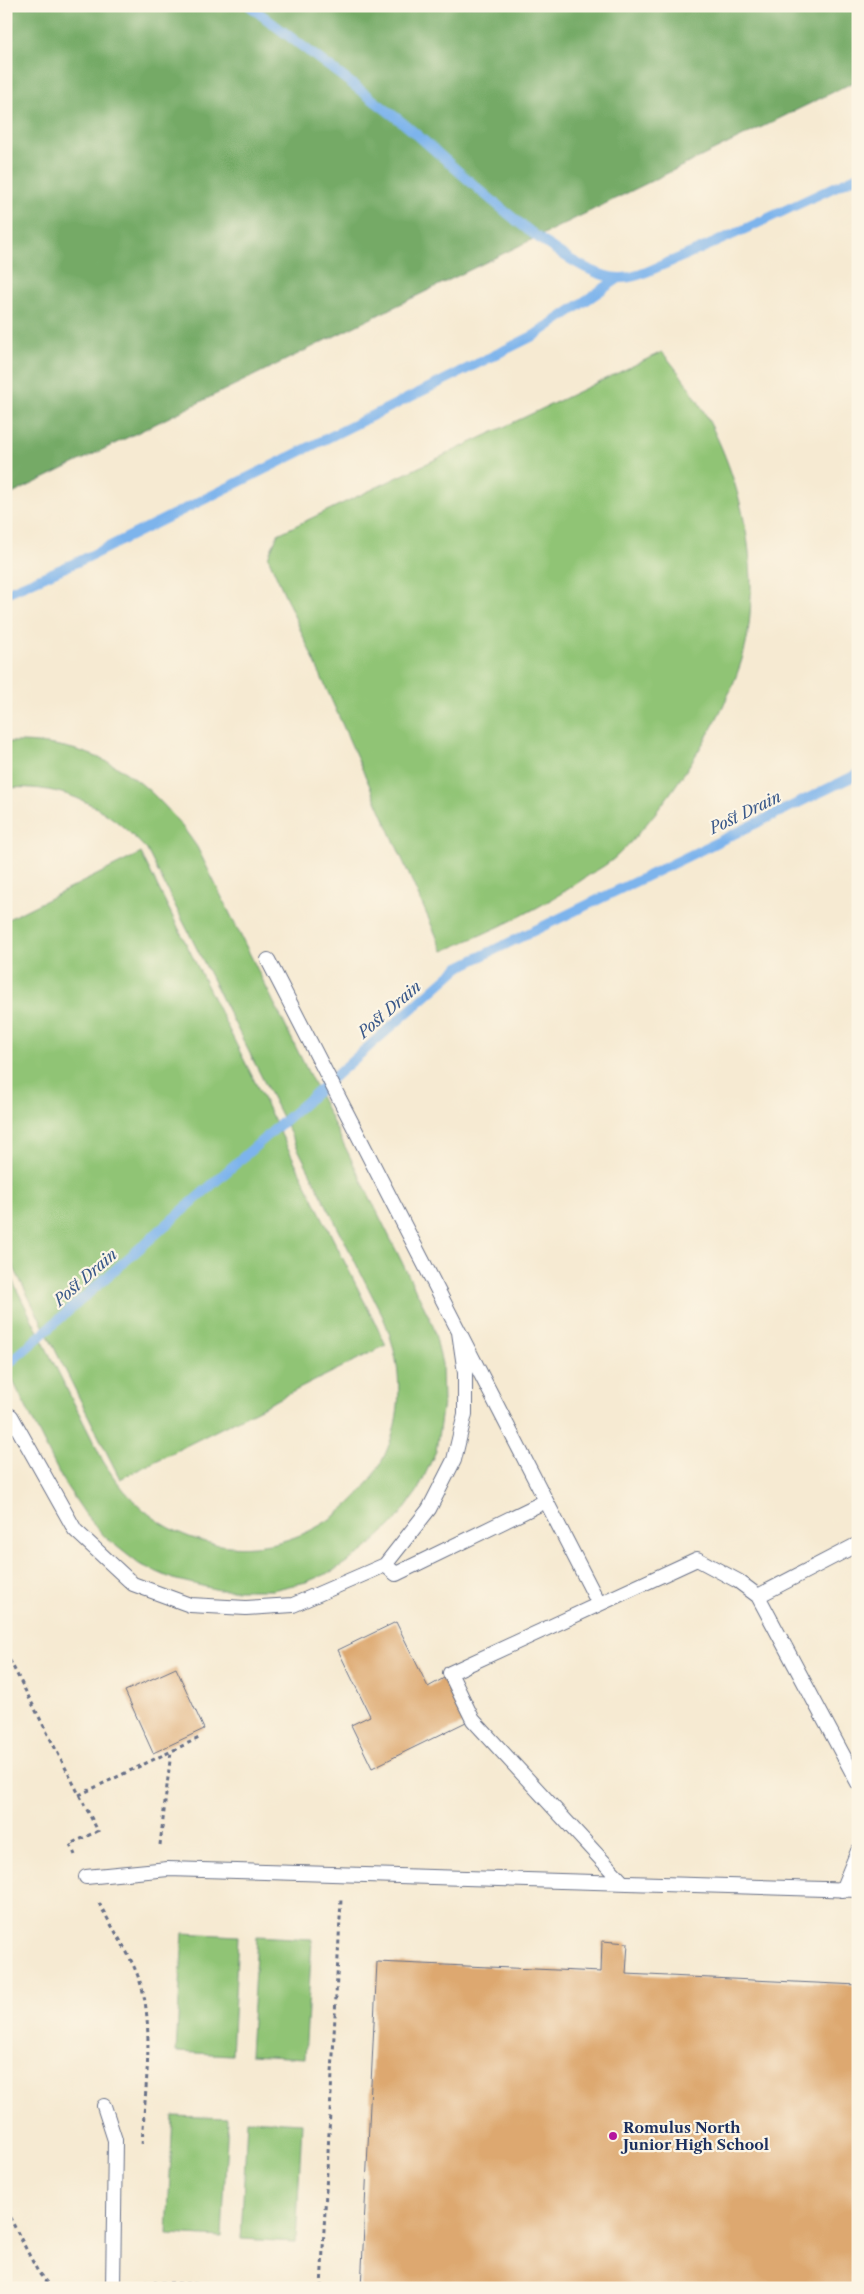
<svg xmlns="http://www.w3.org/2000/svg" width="864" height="2294" font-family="'Libre Caslon Text',serif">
	<rect width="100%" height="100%" fill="#fcf5e5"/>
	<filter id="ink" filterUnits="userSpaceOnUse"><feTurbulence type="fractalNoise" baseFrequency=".02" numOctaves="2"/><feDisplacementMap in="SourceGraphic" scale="10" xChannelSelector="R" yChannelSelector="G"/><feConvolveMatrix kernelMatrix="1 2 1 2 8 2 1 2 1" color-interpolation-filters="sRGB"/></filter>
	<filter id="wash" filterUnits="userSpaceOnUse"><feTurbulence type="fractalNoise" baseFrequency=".0096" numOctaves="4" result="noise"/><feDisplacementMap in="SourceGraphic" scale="20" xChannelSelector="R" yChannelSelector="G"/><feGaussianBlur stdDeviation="1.12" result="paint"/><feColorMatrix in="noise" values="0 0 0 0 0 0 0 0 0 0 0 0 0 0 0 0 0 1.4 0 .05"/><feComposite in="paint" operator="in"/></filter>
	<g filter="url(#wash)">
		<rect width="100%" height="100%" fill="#f6ead2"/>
		<path fill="#90c475" stroke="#567a6a" d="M 662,352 C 727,426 762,535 748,633 C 739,700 667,808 618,855 C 610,863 599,869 589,875 C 545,907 494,930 443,951 L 268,557 L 278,534 Z
			M 6,742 C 95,740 148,775 197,847 L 433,1325 L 442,1364 L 443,1403 L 436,1451 L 417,1492 L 396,1520 L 365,1550 L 333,1571 L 306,1582 L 272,1590 L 219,1590 L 173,1579 L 139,1564 L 106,1538 L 86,1515 L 63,1481 L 6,1367 L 6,1268 L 103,1461 C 212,1642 464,1508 383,1317 L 147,850 C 107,807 67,784 6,788 Z
			M 141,853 L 386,1345 L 120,1479 L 6,1252 L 6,920 Z
			M 183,1933 L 238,1936 L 232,2055 L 176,2052 Z
			M 257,1936 L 312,1939 L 305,2058 L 250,2055 Z
			M 173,2116 L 228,2118 L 222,2237 L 167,2234 Z
			M 247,2120 L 302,2123 L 296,2242 L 241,2239 Z"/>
		<path fill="#74aa66" stroke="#486c62" d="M 6,6 L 858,6 L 858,80 L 6,497 Z"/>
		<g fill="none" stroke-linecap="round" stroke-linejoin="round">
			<path stroke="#7db4ec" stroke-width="10" d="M 250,6 C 301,46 353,84 403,123 C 448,159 565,277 619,278 C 637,279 656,267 672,261 C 735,235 796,205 858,176
				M 6,593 L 84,559 L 535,335 L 619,278
				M 6,1366 L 459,967 L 858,774"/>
		</g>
		<g id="blocks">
			<path fill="#dda870" d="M 396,1622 L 428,1687 L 444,1678 L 466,1722 L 372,1768 L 351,1725 L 370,1716 L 338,1650 Z
				M 176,1668 L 204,1729 L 153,1753 L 125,1691 Z
				M 602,1941 L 628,1943 L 626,1974 L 858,1985 L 858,2288 L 361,2288 L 377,1962 L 601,1972 Z"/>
		</g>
	</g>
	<g filter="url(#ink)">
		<use href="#blocks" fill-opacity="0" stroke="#687087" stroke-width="1"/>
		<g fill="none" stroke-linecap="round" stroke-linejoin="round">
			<g stroke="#687087" stroke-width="16">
				<path id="service" d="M 268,960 L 599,1604
					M 11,1416 L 75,1530 L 133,1584 L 190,1605 L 246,1608 L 293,1605 L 385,1565 L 429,1509 L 454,1460 L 465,1414 L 465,1373 L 459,1332
					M 385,1565 L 396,1574 L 546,1501
					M 758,1596 L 858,1544
					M 86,1877 L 168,1869 L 858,1890
					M 623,1883 L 473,1720 L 450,1673 L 697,1559 L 738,1581 L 758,1596 L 858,1783
					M 842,1890 L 858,1851
					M 104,2106 L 115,2140 L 113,2288"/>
			</g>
			<path stroke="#687087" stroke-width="3" stroke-dasharray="4 4" stroke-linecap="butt" d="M 6,1653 L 98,1831 L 70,1844 L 75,1855
				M 79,1795 L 201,1737
				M 160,1845 L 171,1752
				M 99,1903 C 114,1932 137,1963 144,1996 C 153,2042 144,2099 142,2146
				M 6,2210 L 38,2272 L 51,2288
				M 137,2282 L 296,2288
				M 321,2288 L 341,1899"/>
			<use href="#service" stroke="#fff" stroke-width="14"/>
		</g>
	</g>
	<circle fill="#b5179e" stroke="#fcf5e5" stroke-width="2" cx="613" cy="2136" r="5"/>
	<g text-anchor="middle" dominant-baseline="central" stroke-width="4.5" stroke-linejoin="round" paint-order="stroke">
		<g font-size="15" font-weight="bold" fill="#1b2f5e" stroke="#fcf5e5" text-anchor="start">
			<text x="623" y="2127">Romulus North<tspan x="623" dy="17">Junior High School</tspan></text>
		</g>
		<g font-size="16" font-style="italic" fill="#385789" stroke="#fcf5e5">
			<text transform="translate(745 812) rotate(-26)">Post Drain</text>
			<text transform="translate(389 1009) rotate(-41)">Post Drain</text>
			<text transform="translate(85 1277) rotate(-41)">Post Drain</text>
		</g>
	</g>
	<rect width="864" height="2294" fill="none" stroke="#fcf5e5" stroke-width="25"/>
</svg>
